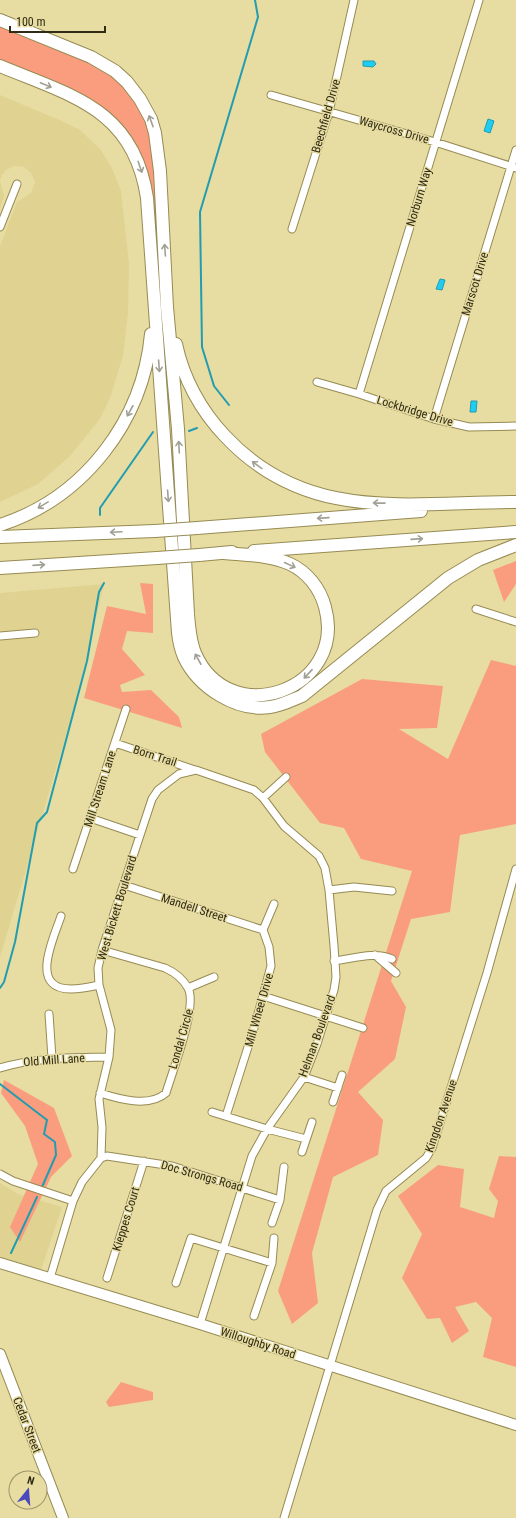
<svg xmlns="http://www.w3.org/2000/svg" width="516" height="1518" font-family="'Roboto Condensed',sans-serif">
	<rect width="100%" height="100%" fill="#e7dca2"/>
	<path fill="#e0d391" d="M 0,95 L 64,122 L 80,130 L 100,149 L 112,168 L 121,191 L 129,264 L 128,312 L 123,356 L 110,398 L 100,419 L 70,456 L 38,484 L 0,502 L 0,246 L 17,202 L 31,193 L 35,182 L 31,173 L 24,167 L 14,166 L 6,170 L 2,175 L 0,181 L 4,196 L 0,208 Z
		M 104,584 L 77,698 L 0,957 L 0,593 Z
		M 0,1183 L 18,1194 L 62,1207 L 41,1270 L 0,1257 Z"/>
	<path fill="#fa9d7f" d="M 0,25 L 84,59 L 104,70 L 118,81 L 131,95 L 147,124 L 153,149 L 160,272 C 156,267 154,226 153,216 C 152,205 152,193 150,183 C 132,104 65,88 0,61 Z
		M 516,561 L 516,584 L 504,602 L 493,570 Z
		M 140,583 L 153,584 L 153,633 L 127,631 L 122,649 L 145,675 L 120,685 L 122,692 L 151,690 L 179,717 L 182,728 L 84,698 L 107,606 L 146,614 Z
		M 491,660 L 516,666 L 516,824 L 460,835 L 450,912 L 411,919 L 391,981 L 406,1007 L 395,1059 L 358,1092 L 383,1120 L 378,1155 L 333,1177 L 312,1253 L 318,1303 L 292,1324 L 278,1291 L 412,871 L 361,859 L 344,828 L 320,823 L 265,752 L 261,734 L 362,679 L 443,686 L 437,728 L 399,729 L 448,759 Z
		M 4,1080 L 54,1108 L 72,1156 L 51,1177 L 20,1242 L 10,1227 L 38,1164 L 25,1126 L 1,1093 Z
		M 499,1156 L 516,1157 L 516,1367 L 483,1357 L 492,1318 L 476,1302 L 455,1307 L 469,1331 L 452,1343 L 440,1318 L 427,1319 L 402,1278 L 422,1234 L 398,1196 L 438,1165 L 464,1169 L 460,1207 L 494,1218 L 498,1201 L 489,1189 Z
		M 121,1382 L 153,1392 L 153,1400 L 109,1407 L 106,1402 Z"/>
	<path fill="#1ecdf3" stroke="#239cb0" d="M 363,61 L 374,61 L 376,64 L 373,67 L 363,66 Z
		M 488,119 L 494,121 L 490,133 L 484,131 Z
		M 440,279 L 445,280 L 442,290 L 436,289 Z
		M 471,401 L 477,401 L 476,412 L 470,412 Z"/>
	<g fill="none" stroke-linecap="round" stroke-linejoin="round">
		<path stroke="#239cb0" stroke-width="2" d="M 229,405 L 214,386 L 202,347 L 200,212 L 258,17 L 255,0
			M 189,431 L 197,428
			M 100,515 L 100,508 L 153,432
			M 0,988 L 4,982 L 15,942 L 37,823 L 47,812 L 87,661 L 99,592 L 104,583
			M 0,1084 L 47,1120 L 44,1134 L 55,1142 L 56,1155 L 42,1187
			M 11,1253 L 37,1197"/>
		<g stroke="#968b53" stroke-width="9">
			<path id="street" d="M 271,95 L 435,142 L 516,168
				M 0,227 L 17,184
				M 292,229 L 329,112 L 354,0
				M 317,382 L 359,394 L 434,419 L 469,427 L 516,426
				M 359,394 L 479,0
				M 434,419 L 516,150
				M 476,609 L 516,622
				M 0,636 L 35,633
				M 115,743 L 195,770
				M 263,798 L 286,777
				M 90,818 L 140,835
				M 73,869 L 126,709
				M 124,885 L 263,930
				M 329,890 L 354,887 L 392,891
				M 61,916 C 54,938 28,989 71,989 C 80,989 90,987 99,985
				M 375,955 L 396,973
				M 334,961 C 352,959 375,951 392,959
				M 188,988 L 214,977
				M 263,996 L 363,1028
				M 49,1014 L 52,1058
				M 0,1068 C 36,1057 73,1058 109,1057
				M 304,1077 L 338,1088
				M 100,1093 C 119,1099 149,1108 166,1093 C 172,1072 198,1006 188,988 C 183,979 174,972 165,968 L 102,950
				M 333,1102 L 342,1075
				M 212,1112 L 267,1129 L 306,1139
				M 226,1116 L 255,1025 L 271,966 L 269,947 L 263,930 L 274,904
				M 302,1152 L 312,1122
				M 101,1158 L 107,1156 L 172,1166 L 280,1200
				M 0,1174 L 13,1181 L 73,1201
				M 272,1223 L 280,1200 L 284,1167
				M 50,1278 L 73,1201 L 82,1182 L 101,1158 L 102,1127 L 99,1099 L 109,1057 L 111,1030 L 99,985 L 98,968 L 102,950 L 152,799 L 158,790 L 179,774 L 196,770 L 254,790 L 263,798 L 284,826 L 319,856 L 325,868 L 329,890 L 334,946 L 336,977 L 334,990 L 317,1044 L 304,1077 L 267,1129 L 252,1156 L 200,1324
				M 107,1278 L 144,1161
				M 176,1283 L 191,1238 L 272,1263
				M 254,1316 L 272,1263 L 274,1238
				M 284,1518 L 377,1210 L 386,1191 L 426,1158 L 432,1148 L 487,973 L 516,869"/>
		</g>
		<g stroke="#968b53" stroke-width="12">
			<path id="secondary" d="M 0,1263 L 200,1324 L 516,1425
				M 0,1354 L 63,1518"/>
		</g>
		<g stroke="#968b53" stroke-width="14">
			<path id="highway" d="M 0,20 L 91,57 L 115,71 L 127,82 L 140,99 L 151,119 L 155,133 L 160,171 L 167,307 L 178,429 L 188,614 C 189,627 190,641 195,653 C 229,732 348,690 325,607 C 320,588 307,572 290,564 C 270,555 246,555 224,553
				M 0,66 C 72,96 134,109 147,198 L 178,633 C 179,641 181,650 184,657 C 198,687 236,712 270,707 C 281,706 292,700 302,696 L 448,578 L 478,560 L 516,545
				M 176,344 C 183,378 201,411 225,436 C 307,524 409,502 516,502
				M 0,525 C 84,498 143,421 151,334
				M 197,528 L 421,511
				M 0,537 L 155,531
				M 254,551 L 516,532
				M 199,555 L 232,552
				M 0,568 L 157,558"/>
		</g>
		<use href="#street" stroke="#fff" stroke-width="7"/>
		<use href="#secondary" stroke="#fff" stroke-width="10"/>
		<use href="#highway" stroke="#fff" stroke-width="12"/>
		<g stroke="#968b53" stroke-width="14" stroke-linecap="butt">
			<path id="highway-bridge" d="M 155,531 L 197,528
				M 157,558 L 199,555"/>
		</g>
		<use href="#highway-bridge" stroke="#fff" stroke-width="12"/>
	</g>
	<defs><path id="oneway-shaft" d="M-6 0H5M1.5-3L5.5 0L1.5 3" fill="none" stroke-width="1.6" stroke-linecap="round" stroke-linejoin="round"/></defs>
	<g stroke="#a1a095">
		<use href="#oneway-shaft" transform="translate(46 85) rotate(23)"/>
		<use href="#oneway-shaft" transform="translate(151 121) rotate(-110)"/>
		<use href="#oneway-shaft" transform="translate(140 167) rotate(71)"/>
		<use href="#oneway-shaft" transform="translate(165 250) rotate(-94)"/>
		<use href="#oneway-shaft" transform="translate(159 366) rotate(86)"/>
		<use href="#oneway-shaft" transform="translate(130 411) rotate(119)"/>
		<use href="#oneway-shaft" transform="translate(179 447) rotate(-93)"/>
		<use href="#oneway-shaft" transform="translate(257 465) rotate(-144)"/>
		<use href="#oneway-shaft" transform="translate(168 496) rotate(86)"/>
		<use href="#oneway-shaft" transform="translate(379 503) rotate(-179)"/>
		<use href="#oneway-shaft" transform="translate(43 505) rotate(149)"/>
		<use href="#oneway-shaft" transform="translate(323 518) rotate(176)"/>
		<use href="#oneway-shaft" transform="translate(116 532) rotate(177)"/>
		<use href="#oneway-shaft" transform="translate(417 539) rotate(-4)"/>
		<use href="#oneway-shaft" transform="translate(39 565) rotate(-4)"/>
		<use href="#oneway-shaft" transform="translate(290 565) rotate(25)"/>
		<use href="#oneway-shaft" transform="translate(198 659) rotate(-119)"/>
		<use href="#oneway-shaft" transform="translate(308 674) rotate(133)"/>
	</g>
	<g text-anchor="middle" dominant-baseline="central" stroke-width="3" stroke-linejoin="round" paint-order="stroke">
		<g font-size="12" fill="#2f2b14" stroke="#e7dca2">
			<text transform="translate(326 116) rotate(-74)">Beechfield Drive</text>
			<text transform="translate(394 130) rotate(16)">Waycross Drive</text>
			<text transform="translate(419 197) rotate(-73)">Norburn Way</text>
			<text transform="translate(475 284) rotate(-73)">Marscot Drive</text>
			<text transform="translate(415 411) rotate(17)">Lockbridge Drive</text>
			<text transform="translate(155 756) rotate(18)">Born Trail</text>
			<text transform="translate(100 789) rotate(-72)">Mill Stream Lane</text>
			<text transform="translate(117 908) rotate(-73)">West Bickett Boulevard</text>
			<text transform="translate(194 908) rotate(18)">Mandell Street</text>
			<text transform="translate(259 1010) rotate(-74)">Mill Wheel Drive</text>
			<text transform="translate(317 1036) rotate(-70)">Helman Boulevard</text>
			<text transform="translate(181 1039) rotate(-74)">Londal Circle</text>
			<text transform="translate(54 1060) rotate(-4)">Old Mill Lane</text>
			<text transform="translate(441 1116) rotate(-71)">Kingdon Avenue</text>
			<text transform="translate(202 1176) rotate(16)">Doc Strongs Road</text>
			<text transform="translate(126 1219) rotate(-73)">Kieppes Court</text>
			<text transform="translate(258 1343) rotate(18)">Willoughby Road</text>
			<text transform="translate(27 1425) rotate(69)">Cedar Street</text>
		</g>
	</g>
	<g transform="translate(28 1490) rotate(17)"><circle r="19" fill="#e7dca2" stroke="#9d9569"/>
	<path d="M0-3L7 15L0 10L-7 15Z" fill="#4b47bd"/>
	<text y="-6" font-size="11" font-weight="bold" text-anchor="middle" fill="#2f2b14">N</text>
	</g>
	<path d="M10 26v6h95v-6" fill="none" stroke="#2f2b14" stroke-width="2"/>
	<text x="16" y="26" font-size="12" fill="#2f2b14" stroke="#e7dca2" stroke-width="3" paint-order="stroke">100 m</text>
</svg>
